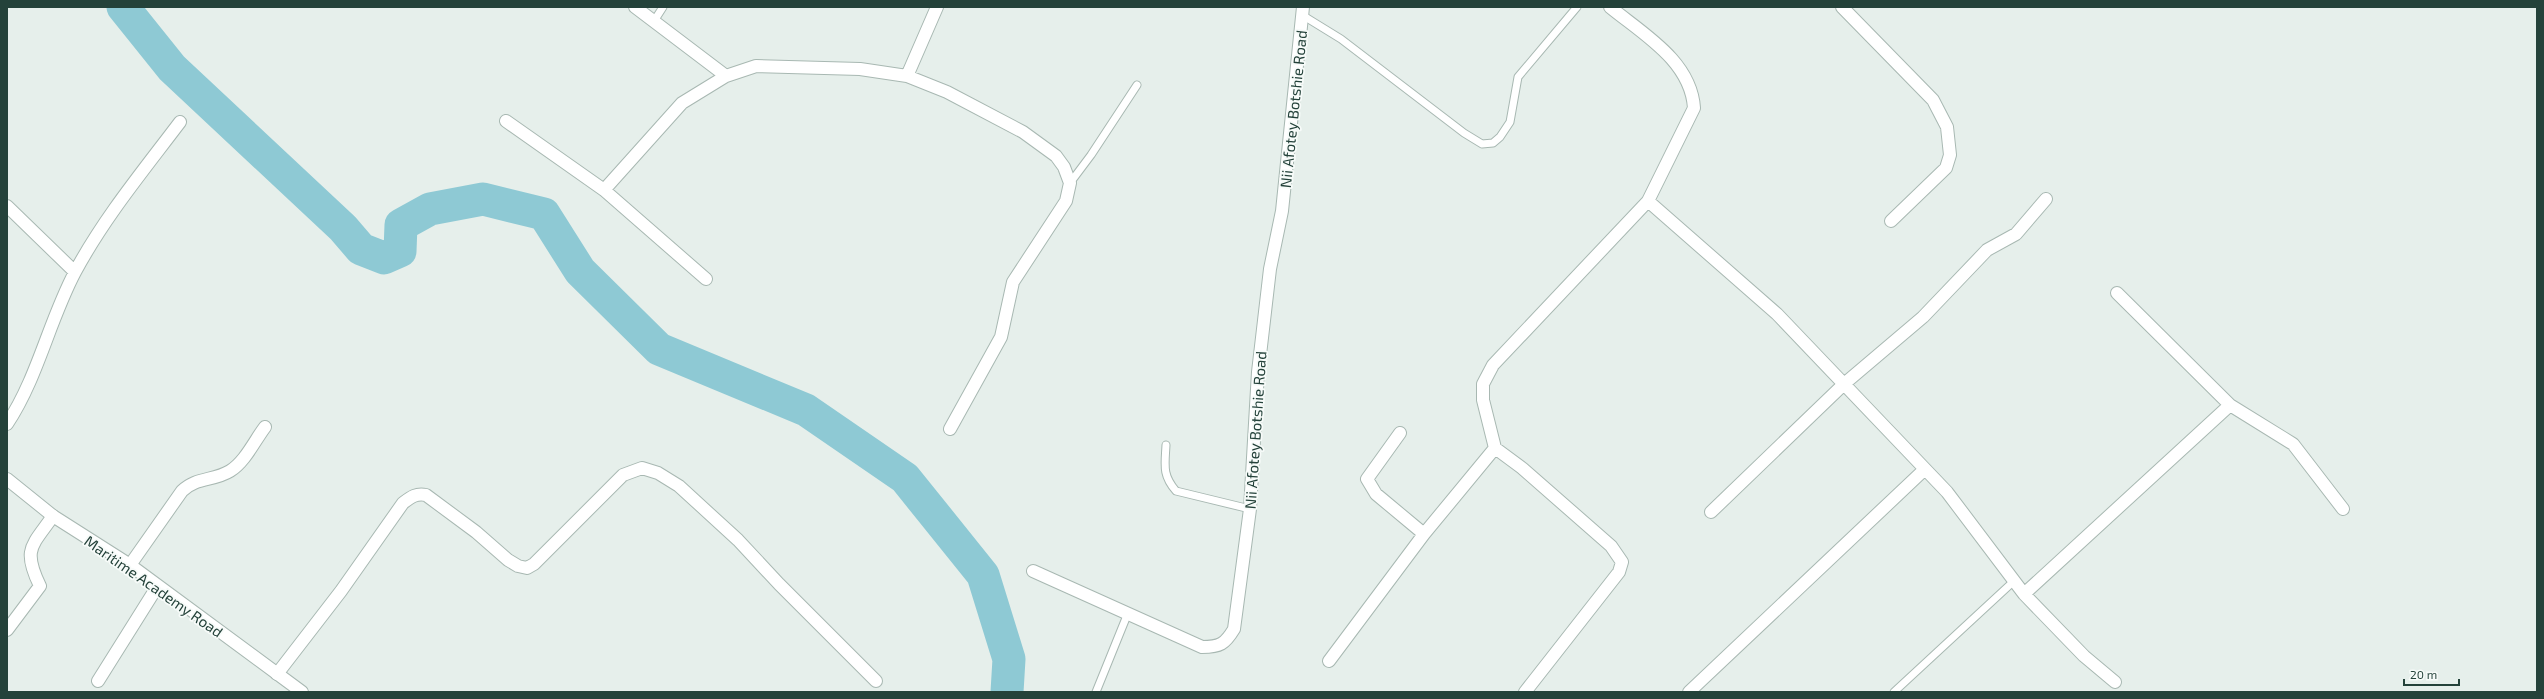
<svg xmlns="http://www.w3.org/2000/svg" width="2544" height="699" font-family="'Exo 2',sans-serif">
	<rect width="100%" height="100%" fill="#e6efeb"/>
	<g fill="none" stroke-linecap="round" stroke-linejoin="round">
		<path stroke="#8ec9d4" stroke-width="33" d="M 123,7 L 172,68 L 343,228 L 361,249 L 384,258 L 400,251 L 401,225 L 430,209 L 483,199 L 544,214 L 580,271 L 659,349 L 806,410 L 905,478 L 983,575 L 1009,659 L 1007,692"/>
		<g stroke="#a8b8b2" stroke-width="9">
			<path id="service" d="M 1302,15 L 1341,39 L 1464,133 L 1482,144 L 1493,143 L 1500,137 L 1510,122 L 1518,77 L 1577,7
				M 654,21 L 663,7
				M 1070,183 L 1091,155 L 1137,85
				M 1166,445 C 1165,465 1162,475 1176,491 L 1250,509
				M 1096,692 L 1128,613
				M 1894,692 L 2014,581"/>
		</g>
		<g stroke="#a8b8b2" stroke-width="14">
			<path id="minor" d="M 635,7 L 726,76
				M 1842,7 L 1933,100 L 1947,127 L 1950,155 L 1946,168 L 1891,221
				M 907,76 L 937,7
				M 506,121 L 604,190 L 706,279
				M 604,190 L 682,103 L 726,76 L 756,66 L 860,69 L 907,76 L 947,92 L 1023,132 L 1056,156 L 1064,167 L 1070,183 L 1066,201 L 1013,282 L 1001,337 L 950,429
				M 1648,201 L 1777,314 L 1947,492 L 2024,594 L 2084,656 L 2115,682
				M 7,206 L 75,272
				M 2117,293 L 2230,405 L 2293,444 L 2343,509
				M 7,424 C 38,377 49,321 75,272 C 104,218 143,171 180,122
				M 1400,433 L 1367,479 L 1376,494 L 1424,534
				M 1711,512 L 1844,384 L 1923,317 L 1987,250 L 2016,234 L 2046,199
				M 130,565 L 182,491 C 196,477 214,481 230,471 C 245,462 255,440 265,427
				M 1033,571 L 1202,647 C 1220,647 1225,644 1234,629 L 1250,509 L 1258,372 L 1270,269 L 1282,211 L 1303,7
				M 2024,594 L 2230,405
				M 7,630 L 40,586 C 22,549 32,546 53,516
				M 1329,661 L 1424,534 L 1495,448
				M 277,674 L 341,591 L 403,503 C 411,497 416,493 426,495 L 476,532 L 508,560 L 518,566 L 527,568 L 534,564 L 623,475 L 642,468 L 658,473 L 679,486 L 738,540 L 779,584 L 876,681
				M 98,681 L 157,587
				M 1525,692 L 1619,572 L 1622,562 L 1611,546 L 1522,468 L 1495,448 L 1483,400 L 1483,384 L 1493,365 L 1648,201 L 1694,108 C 1691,61 1643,34 1610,7
				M 1689,692 L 1925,469"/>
		</g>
		<g stroke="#a8b8b2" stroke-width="14">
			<path id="tertiary" d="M 7,479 L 53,516 L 130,565 L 302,692"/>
		</g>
		<use href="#service" stroke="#fff" stroke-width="7"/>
		<use href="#minor" stroke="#fff" stroke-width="12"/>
		<use href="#tertiary" stroke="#fff" stroke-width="12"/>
	</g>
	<g text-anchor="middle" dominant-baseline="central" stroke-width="3.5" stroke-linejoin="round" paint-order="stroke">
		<g font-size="15" fill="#24423a" stroke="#f7fbf9">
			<text transform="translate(1293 109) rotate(-84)">Nii Afotey Botshie Road</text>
			<text transform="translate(1255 430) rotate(-86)">Nii Afotey Botshie Road</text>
			<text transform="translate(154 586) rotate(35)">Maritime Academy Road</text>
		</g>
	</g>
	<rect width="2544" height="699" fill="none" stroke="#24423a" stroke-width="16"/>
	<path d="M2404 679v6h55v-6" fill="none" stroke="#24423a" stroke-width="2"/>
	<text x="2410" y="679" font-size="12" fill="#24423a" stroke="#f7fbf9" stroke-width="3" paint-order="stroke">20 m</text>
</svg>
